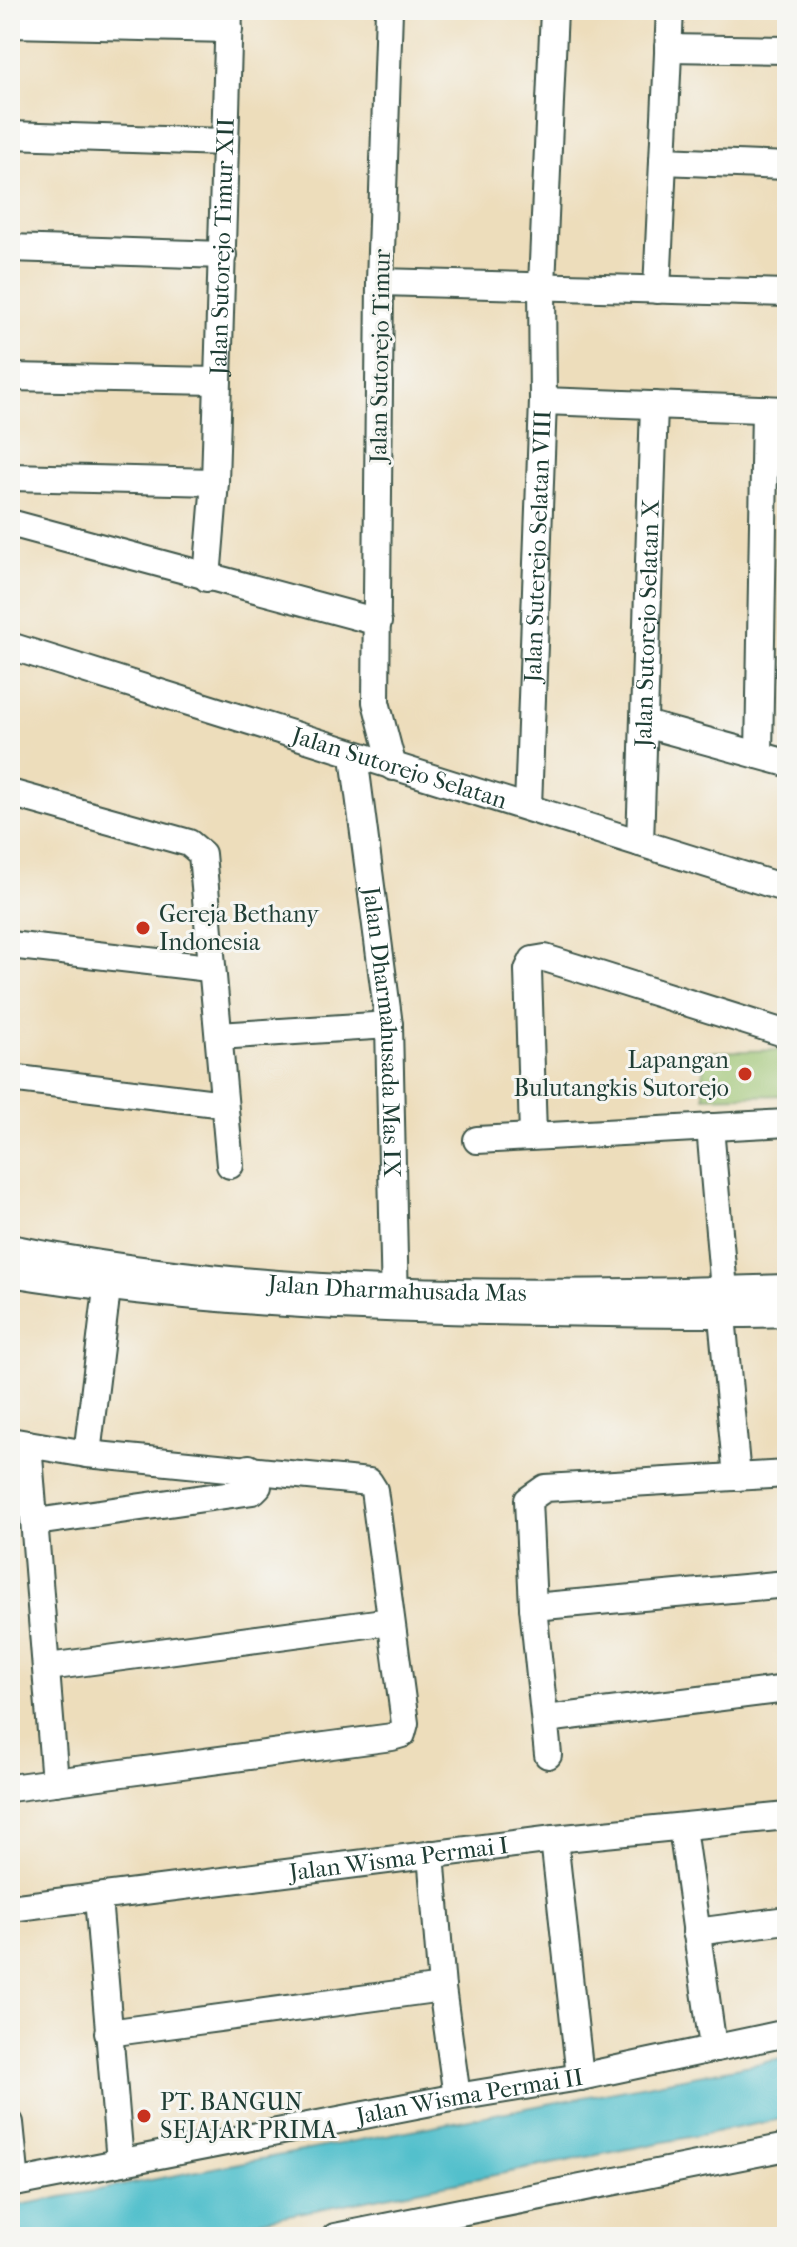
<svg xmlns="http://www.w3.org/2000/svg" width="797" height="2247" font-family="'IM FELL French Canon',serif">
	<rect width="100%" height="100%" fill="#f6f6f2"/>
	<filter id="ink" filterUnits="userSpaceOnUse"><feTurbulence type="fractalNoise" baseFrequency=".0125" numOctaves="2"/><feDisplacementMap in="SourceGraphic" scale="16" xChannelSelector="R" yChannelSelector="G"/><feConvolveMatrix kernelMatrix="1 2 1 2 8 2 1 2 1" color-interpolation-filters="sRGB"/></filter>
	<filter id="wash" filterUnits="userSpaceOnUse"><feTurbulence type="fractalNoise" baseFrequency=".006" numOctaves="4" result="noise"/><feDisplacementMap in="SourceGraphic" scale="32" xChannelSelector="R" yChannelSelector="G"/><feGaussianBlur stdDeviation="1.8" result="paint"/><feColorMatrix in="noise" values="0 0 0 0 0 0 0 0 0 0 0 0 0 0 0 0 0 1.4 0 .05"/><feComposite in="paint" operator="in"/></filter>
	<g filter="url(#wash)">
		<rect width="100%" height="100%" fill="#edddbb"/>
		<path fill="#99c16c" stroke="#5c7f50" stroke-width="2" d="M 787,1050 L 787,1095 L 704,1097 L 703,1052 Z"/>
		<path fill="#53c0cc" stroke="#397e80" stroke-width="2" d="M 787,2058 L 787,2118 L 176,2237 L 10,2237 L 10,2207 Z"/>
	</g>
	<g filter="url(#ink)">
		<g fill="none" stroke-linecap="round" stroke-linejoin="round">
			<g stroke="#3e5548" stroke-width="30">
				<g id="minor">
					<path d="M 389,10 L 380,282 L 376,702 L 393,767"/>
					<path d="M 10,24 L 229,29"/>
					<path d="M 668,48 L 787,50"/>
					<path d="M 10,135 L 224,142"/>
					<path d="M 663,161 L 787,166"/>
					<path d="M 10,248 L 223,255"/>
					<path d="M 380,282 L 787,293"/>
					<path d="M 657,290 L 670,10"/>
					<path d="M 10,377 L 217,381"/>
					<path d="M 543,401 L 787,410"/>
					<path d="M 10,477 L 215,482"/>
					<path d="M 10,523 L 378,622"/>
					<path id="s1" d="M 207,578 L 215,482 L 229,10"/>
					<path id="s2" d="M 10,646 L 787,889"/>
					<path d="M 645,724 L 787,763"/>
					<path d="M 759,755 L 765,409"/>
					<path id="s3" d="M 354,756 L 389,1025 L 395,1306"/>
					<path d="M 10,793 L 189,843 L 202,854 L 230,1165"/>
					<path id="s4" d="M 528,806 L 543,401 L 542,285 L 554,10"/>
					<path id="s5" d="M 640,843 L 654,405"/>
					<path d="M 10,945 L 209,968"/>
					<path d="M 219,1036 L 389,1025"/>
					<path d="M 10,1078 L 224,1104"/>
					<path d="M 710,1127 L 724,1290"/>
					<path d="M 533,1135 L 528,970 L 533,960 L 545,958 L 584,970 L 787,1034"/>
					<path d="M 477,1140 L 787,1123"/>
					<path id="s6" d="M 10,1248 C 264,1300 529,1296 787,1288"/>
					<path d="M 10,1273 C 189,1302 369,1310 550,1312 C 629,1313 708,1316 787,1313"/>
					<path d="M 722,1316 L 737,1477"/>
					<path d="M 10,1441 L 87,1454 L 369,1482 L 374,1490 L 405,1723 L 402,1734 L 392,1737 L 10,1788"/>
					<path d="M 28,1444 L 55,1782"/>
					<path d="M 87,1454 L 107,1289"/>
					<path d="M 36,1522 L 253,1491 L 258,1486 L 258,1478 L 249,1468"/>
					<path d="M 533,1607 L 787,1584"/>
					<path d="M 48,1667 L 391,1621"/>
					<path d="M 546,1719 L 787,1689"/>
					<path d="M 548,1755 L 533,1607 L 528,1500 L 545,1488 L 787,1474"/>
					<path d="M 682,1828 L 713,2047"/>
					<path d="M 554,1839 L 580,2077"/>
					<path d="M 431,1854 L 442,1988 L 457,2097"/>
					<path d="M 98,1898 L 120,2162"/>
					<path id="s7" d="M 10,1908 L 554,1839 L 787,1816"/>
					<path d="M 696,1932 L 787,1920"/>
					<path d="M 108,2033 L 442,1988"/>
					<path d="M 10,2123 L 16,2183"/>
					<path id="s8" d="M 10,2184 L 457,2097 L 580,2077 L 787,2033"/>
					<path d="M 335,2237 L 787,2147"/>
				</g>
			</g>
			<use href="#minor" stroke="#fff" stroke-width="26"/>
		</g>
	</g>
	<g fill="#c8321e" stroke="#f6f6f2" stroke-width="3">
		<circle cx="143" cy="928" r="8"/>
		<circle cx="745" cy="1074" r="8"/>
		<circle cx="144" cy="2116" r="8"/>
	</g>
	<g text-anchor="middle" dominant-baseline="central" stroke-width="6" stroke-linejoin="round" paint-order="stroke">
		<g font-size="24" fill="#1f3d34" stroke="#f6f6f2">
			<text stroke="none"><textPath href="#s1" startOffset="332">Jalan Sutorejo Timur XII</textPath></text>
			<text transform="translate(380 356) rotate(-89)">Jalan Sutorejo Timur</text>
			<text stroke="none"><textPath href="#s4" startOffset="260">Jalan Suterejo Selatan VIII</textPath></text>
			<text stroke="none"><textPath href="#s5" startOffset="220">Jalan Sutorejo Selatan X</textPath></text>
			<text stroke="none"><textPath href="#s2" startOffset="408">Jalan Sutorejo Selatan</textPath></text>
			<text stroke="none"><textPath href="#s3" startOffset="278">Jalan Dharmahusada Mas IX</textPath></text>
			<text stroke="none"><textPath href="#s6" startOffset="390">Jalan Dharmahusada Mas</textPath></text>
			<text stroke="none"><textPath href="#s7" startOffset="392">Jalan Wisma Permai I</textPath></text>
			<text stroke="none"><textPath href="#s8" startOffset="468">Jalan Wisma Permai II</textPath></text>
		</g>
		<g font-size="24" fill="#1f3d34" stroke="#f6f6f2" text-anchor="start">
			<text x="159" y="914">Gereja Bethany<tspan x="159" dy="28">Indonesia</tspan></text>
			<text x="729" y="1060" text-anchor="end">Lapangan<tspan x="729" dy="28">Bulutangkis Sutorejo</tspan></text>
			<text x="160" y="2102">PT. BANGUN<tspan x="160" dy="28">SEJAJAR PRIMA</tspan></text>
		</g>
	</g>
	<rect width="797" height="2247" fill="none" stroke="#f6f6f2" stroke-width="40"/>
</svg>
